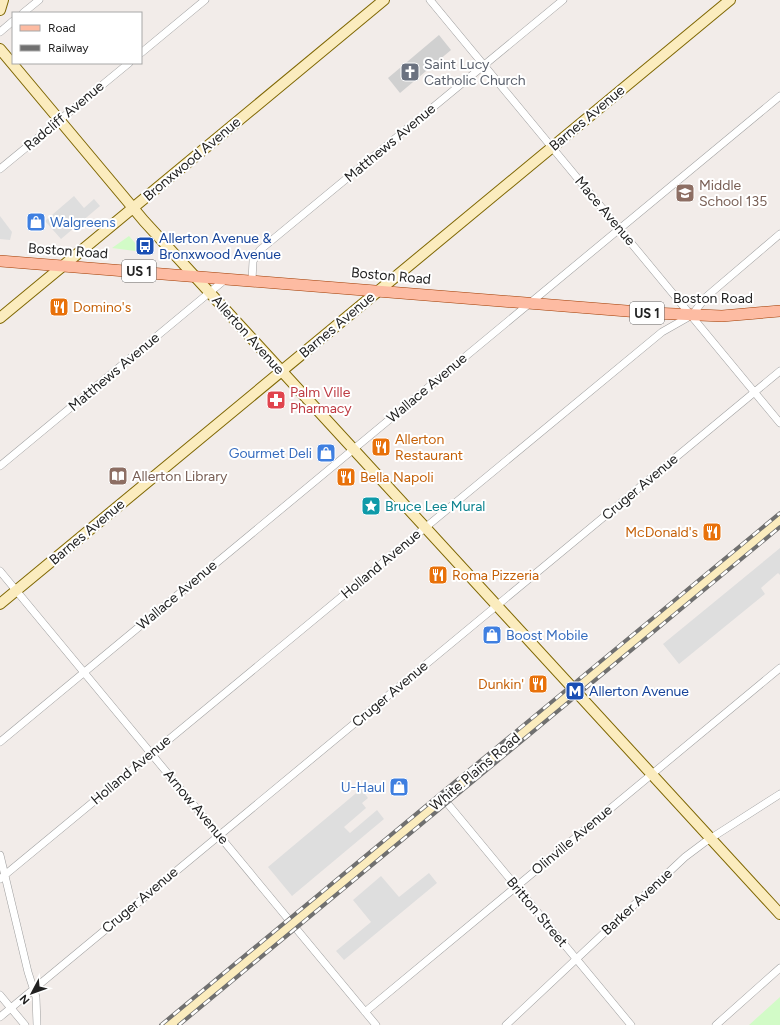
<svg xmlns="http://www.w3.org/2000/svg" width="780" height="1025" font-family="Figtree,sans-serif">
	<rect width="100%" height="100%" fill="#f2ece9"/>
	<path fill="#d0d0d0" d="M 439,35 L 451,50 L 400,93 L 388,78 Z"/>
	<path fill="#d2fbc7" d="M 129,236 L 143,252 L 112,248 Z
		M 780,997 L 780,1025 L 749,1025 Z"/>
	<path fill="#dedede" d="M 74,196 L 84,208 L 94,199 L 100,206 L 61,239 L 45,221 Z
		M 0,216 L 12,232 L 10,240 L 0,239 Z
		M 780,548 L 780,575 L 778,573 L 761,588 L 765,594 L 679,664 L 663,644 Z
		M 361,789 L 368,798 L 362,803 L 366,808 L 344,827 L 350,833 L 377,810 L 384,819 L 292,896 L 268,867 Z
		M 429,873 L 437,883 L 344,960 L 336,951 L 371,922 L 353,900 L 381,876 L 399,897 Z"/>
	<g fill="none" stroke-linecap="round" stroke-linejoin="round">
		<g stroke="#9f9f9f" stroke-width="8">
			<path id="street" d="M 430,0 L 780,423
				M 23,13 L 39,0
				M 0,32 L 13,21
				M 141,53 L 205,0
				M 0,169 L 129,63
				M 252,280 L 253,261 L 260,250 L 563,0
				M 0,466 L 227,278
				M 0,571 L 376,1025
				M 0,742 L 780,96
				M 443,798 L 631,1025
				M 0,855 L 28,972 L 36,997 L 37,1025
				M 0,879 L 662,332 L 692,315 L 706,297 L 780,234
				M 0,995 L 25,1025
				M 365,1012 L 780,668
				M 0,1017 L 780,371
				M 506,1025 L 685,857 L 705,842 L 780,794
				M 716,1025 L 780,968"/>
		</g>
		<g stroke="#7f6703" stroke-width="12">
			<path id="secondary" d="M 0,10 L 3,0
				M 0,49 L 144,221 L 780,914
				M 0,318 L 384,0
				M 0,604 L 730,0
				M 169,1025 L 780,519"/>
		</g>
		<g stroke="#a03b00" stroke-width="12">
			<path id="primary" d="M 0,261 L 652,313 L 722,316 L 780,311"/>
		</g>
		<use href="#street" stroke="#fff" stroke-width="7"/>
		<use href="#secondary" stroke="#fbecbe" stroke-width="10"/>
		<use href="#primary" stroke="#fdbba2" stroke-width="11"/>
		<g stroke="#707070" stroke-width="4">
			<path id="rail" d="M 161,1025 L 780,513
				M 179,1025 L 780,527"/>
		</g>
		<use href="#rail" stroke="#fff" stroke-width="2.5" stroke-dasharray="8" stroke-linecap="butt"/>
	</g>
	<defs>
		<g id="church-square" transform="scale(1)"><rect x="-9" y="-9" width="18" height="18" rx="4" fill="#6b7280" stroke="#fff"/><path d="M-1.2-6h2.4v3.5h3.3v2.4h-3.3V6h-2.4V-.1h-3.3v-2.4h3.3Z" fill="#fff"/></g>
		<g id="school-square" transform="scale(1)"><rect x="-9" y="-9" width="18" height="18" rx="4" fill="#8d6e63" stroke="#fff"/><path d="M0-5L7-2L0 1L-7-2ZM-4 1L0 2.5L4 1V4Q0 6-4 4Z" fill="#fff"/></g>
		<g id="shop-square" transform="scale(1)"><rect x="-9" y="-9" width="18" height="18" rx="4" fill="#3f7fe0" stroke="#fff"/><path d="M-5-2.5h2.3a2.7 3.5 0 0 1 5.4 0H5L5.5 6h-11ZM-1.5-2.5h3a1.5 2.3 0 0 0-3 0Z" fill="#fff"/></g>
		<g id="bus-square" transform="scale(1)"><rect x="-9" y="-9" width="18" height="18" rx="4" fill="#1a4fb4" stroke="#fff"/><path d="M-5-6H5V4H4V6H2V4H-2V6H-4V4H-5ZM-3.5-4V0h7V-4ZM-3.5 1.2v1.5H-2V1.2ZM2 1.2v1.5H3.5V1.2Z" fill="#fff"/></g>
		<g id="restaurant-square" transform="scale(1)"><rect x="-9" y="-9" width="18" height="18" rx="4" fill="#e8710a" stroke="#fff"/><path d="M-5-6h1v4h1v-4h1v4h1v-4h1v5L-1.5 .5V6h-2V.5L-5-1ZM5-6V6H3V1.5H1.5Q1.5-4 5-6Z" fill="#fff"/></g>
		<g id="pharmacy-square" transform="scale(1)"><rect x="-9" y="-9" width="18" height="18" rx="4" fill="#e0444e" stroke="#fff"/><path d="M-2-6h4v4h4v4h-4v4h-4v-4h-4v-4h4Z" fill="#fff"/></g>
		<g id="library-square" transform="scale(1)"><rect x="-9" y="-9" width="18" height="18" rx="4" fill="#8d6e63" stroke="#fff"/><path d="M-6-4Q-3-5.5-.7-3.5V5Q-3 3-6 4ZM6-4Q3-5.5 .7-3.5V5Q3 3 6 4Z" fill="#fff"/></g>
		<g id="sight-square" transform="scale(1)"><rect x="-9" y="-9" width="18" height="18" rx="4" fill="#0f9aa8" stroke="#fff"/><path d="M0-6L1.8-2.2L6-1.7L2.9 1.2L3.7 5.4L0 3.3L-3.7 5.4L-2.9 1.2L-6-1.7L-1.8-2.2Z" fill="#fff"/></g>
		<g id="metro-square" transform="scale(1)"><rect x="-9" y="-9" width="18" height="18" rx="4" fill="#1a4fb4" stroke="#fff"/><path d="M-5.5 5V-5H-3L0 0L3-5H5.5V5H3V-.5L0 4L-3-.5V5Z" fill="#fff"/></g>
	</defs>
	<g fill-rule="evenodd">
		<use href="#church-square" x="410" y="72"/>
		<use href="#school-square" x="685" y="193"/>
		<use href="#shop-square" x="36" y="222"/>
		<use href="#bus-square" x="145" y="246"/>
		<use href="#restaurant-square" x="59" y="307"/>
		<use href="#pharmacy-square" x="276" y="400"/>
		<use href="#restaurant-square" x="381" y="447"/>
		<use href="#shop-square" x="326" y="453"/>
		<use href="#library-square" x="118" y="476"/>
		<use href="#restaurant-square" x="346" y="477"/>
		<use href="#sight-square" x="371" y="506"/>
		<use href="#restaurant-square" x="712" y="532"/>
		<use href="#restaurant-square" x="438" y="575"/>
		<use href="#shop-square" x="492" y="635"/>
		<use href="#restaurant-square" x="538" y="684"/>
		<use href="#metro-square" x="575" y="691"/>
		<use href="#shop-square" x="399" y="787"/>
	</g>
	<g text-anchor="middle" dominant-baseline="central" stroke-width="4" stroke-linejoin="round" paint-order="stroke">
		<g fill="#fff" stroke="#646464" stroke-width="1">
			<rect x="122" y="260" width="34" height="22" rx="3"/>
			<rect x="630" y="302" width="34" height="22" rx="3"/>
		</g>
		<g font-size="13" font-weight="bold" fill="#222">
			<text x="139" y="271">US 1</text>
			<text x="647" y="313">US 1</text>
		</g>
		<g font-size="14" fill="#5b616d" stroke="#fff" text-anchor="start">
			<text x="424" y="64">Saint Lucy<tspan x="424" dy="16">Catholic Church</tspan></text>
		</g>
		<g font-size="14" fill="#222" stroke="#fff">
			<text transform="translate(64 116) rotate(-40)">Radcliff Avenue</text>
			<text transform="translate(587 118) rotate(-40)">Barnes Avenue</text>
			<text transform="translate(390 143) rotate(-40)">Matthews Avenue</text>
			<text transform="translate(192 159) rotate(-40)">Bronxwood Avenue</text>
			<text transform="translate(605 211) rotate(50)">Mace Avenue</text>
			<text transform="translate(68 251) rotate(4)">Boston Road</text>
			<text transform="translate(391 276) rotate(5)">Boston Road</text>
			<text x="713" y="298">Boston Road</text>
			<text transform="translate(337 325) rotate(-40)">Barnes Avenue</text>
			<text transform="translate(248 335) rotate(48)">Allerton Avenue</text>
			<text transform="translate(114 372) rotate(-40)">Matthews Avenue</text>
			<text transform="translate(427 388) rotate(-40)">Wallace Avenue</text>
			<text transform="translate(640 487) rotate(-40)">Cruger Avenue</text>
			<text transform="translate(87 532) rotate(-40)">Barnes Avenue</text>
			<text transform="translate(381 564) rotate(-40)">Holland Avenue</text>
			<text transform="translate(177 595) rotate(-40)">Wallace Avenue</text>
			<text transform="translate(390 694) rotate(-40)">Cruger Avenue</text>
			<text transform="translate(131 770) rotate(-40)">Holland Avenue</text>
			<text transform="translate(475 772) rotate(-40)">White Plains Road</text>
			<text transform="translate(196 807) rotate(50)">Arnow Avenue</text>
			<text transform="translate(572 840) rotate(-40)">Olinville Avenue</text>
			<text transform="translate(140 900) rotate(-40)">Cruger Avenue</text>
			<text transform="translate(637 902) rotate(-43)">Barker Avenue</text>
			<text transform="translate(537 912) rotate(50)">Britton Street</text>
		</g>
		<g font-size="14" fill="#785e54" stroke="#fff" text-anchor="start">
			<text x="699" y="185">Middle<tspan x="699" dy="16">School 135</tspan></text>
			<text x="132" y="476">Allerton Library</text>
		</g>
		<g font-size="14" fill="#366cbe" stroke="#fff" text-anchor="start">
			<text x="50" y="222">Walgreens</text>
			<text x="312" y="453" text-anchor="end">Gourmet Deli</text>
			<text x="506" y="635">Boost Mobile</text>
			<text x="385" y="787" text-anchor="end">U-Haul</text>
		</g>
		<g font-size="14" fill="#164399" stroke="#fff" text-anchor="start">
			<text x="159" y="238">Allerton Avenue &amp;<tspan x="159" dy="16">Bronxwood Avenue</tspan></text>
			<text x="589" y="691">Allerton Avenue</text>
		</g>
		<g font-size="14" fill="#c56008" stroke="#fff" text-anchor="start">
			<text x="73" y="307">Domino's</text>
			<text x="395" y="439">Allerton<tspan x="395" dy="16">Restaurant</tspan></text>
			<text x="360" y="477">Bella Napoli</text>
			<text x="698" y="532" text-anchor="end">McDonald's</text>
			<text x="452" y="575">Roma Pizzeria</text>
			<text x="524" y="684" text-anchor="end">Dunkin'</text>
		</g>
		<g font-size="14" fill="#be3a42" stroke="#fff" text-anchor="start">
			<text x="290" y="392">Palm Ville<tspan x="290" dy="16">Pharmacy</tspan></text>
		</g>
		<g font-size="14" fill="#0d838f" stroke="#fff" text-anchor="start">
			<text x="385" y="506">Bruce Lee Mural</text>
		</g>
	</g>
	<rect x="12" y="12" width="130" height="52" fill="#ffffff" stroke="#a7a7a7"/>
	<rect x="20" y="25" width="20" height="6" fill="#fdbba2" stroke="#a7a7a7"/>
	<text x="48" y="32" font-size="12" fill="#222222">Road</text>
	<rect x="20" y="45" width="20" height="6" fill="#707070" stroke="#a7a7a7"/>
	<text x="48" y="52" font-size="12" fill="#222222">Railway</text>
	<g transform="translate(32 993) rotate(229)" stroke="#ffffff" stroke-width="3" paint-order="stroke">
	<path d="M0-3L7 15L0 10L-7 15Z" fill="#222222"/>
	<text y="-6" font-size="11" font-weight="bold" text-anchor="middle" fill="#222222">N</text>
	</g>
</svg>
